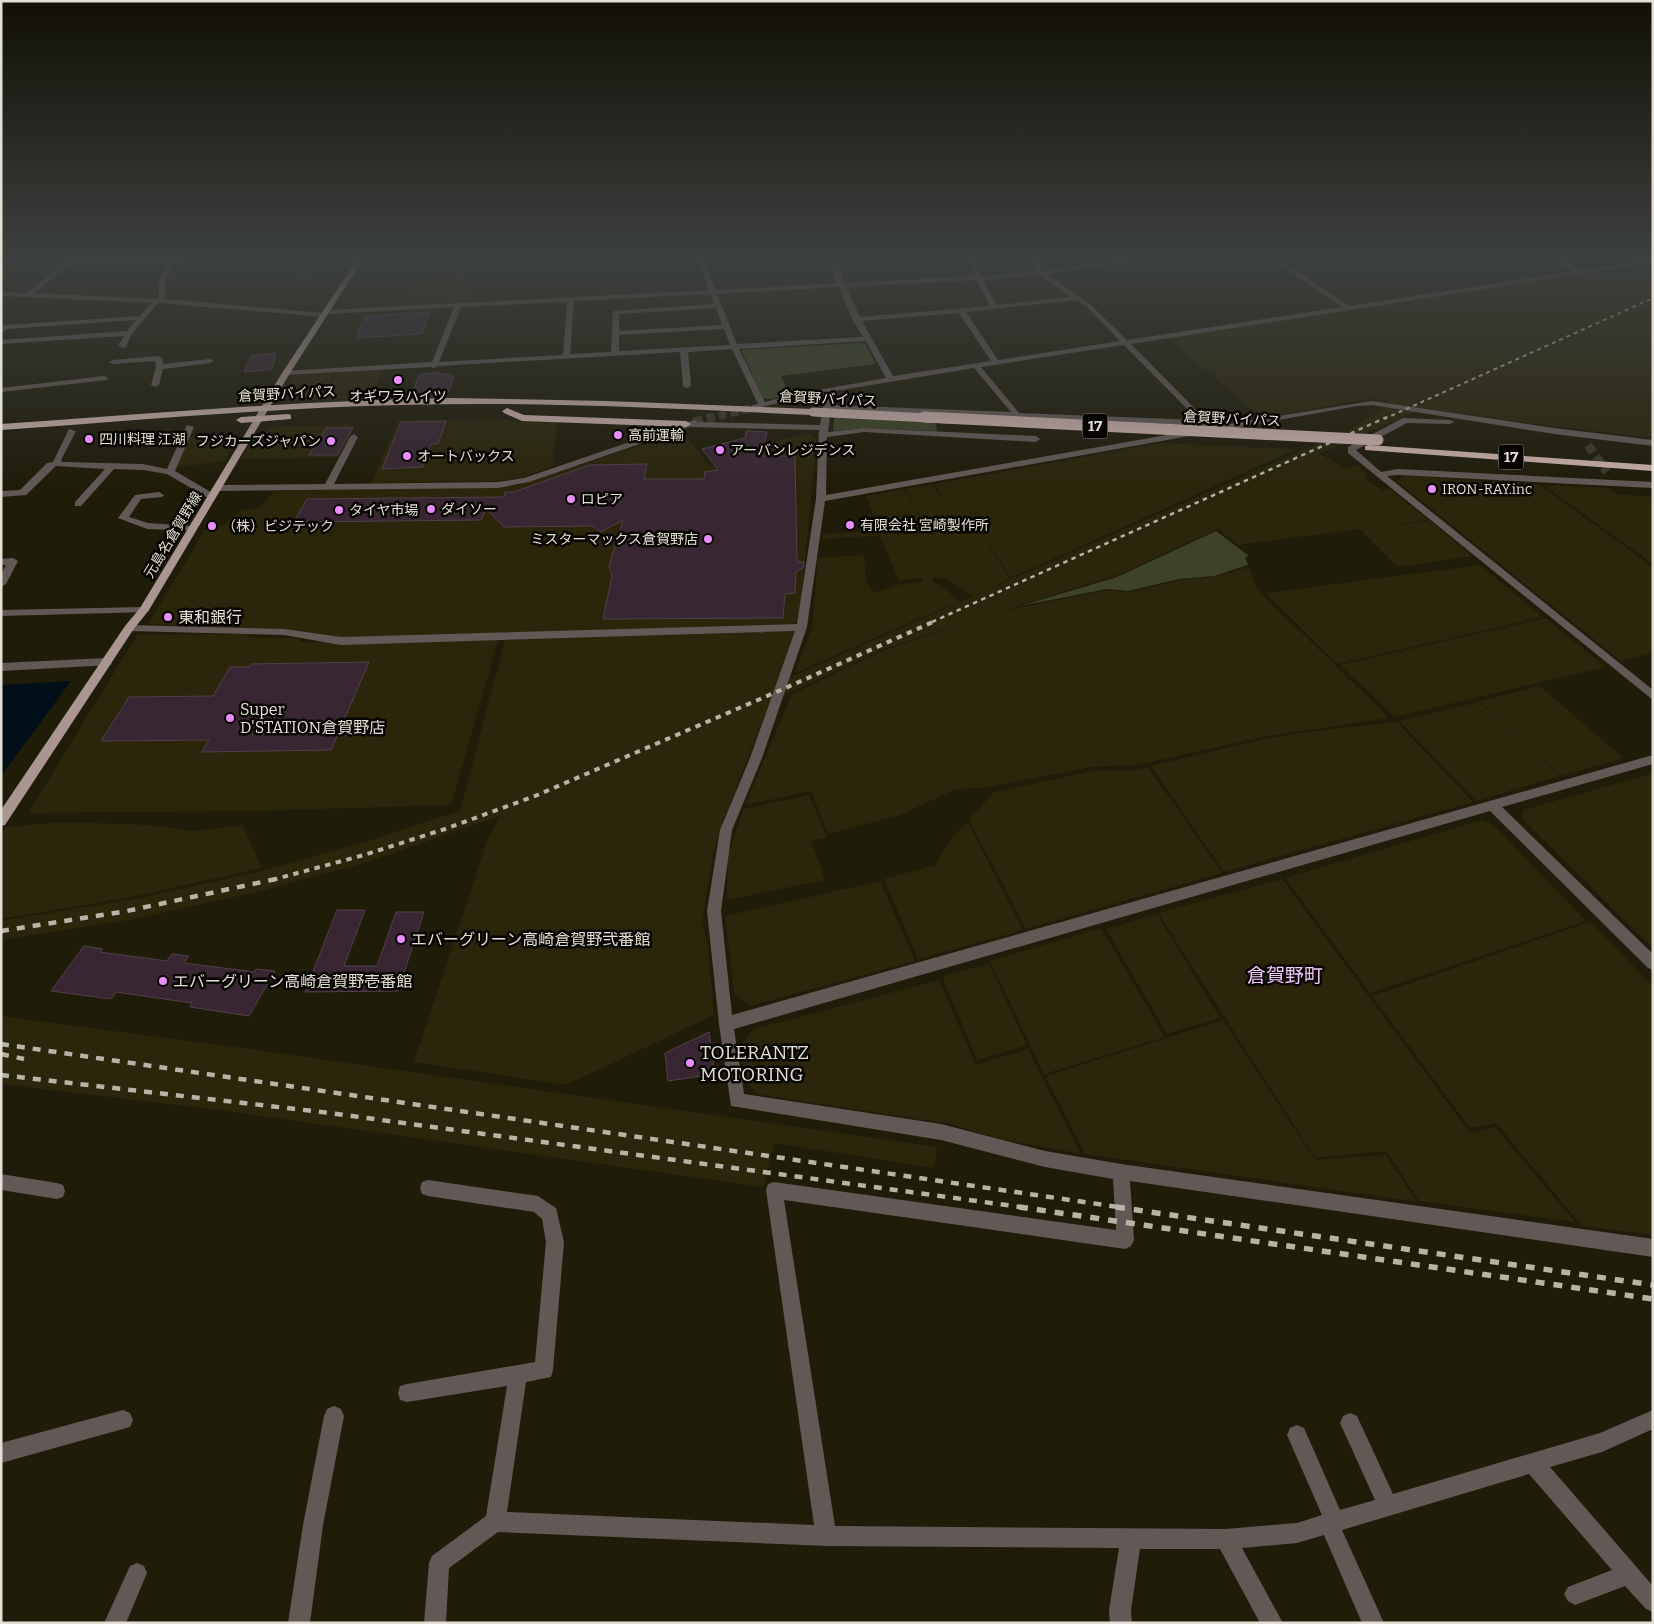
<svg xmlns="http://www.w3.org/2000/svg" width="1654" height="1624" font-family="Bitter,'Noto Sans JP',serif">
	<rect width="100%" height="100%" fill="#1f1c0a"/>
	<path fill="#2a250b" d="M 238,258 L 292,259 L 353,258 L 345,271 L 294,283 L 291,268 L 165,280 L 168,270 L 176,263 Z
		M 1653,263 L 1653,438 L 1527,423 L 1423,408 L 1319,454 L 1348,469 L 1356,465 L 1366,472 L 1366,479 L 1383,490 L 1390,489 L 1428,520 L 1387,526 L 1430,521 L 1470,554 L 1469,557 L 1398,567 L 1360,529 L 1238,545 L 1218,529 L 1257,511 L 1118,575 L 1005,610 L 1109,590 L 1128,593 L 1180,580 L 1214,577 L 1249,567 L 1257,589 L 1389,718 L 1262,737 L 1137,765 L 1092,767 L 982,788 L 956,789 L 900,815 L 828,834 L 811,791 L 745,805 L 792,694 L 882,651 L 995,613 L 881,650 L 770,702 L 723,821 L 713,854 L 702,922 L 708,945 L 714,1015 L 566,1085 L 414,1062 L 487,841 L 500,816 L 364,863 L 253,893 L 129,920 L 1,940 L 1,921 L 135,899 L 258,872 L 368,841 L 460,811 L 505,640 L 795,631 L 784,680 L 1346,431 L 1389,405 L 1390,402 L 1372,398 L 1262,418 L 1168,338 Z
		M 471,272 L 465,291 L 480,291 L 477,303 L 400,307 L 415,276 Z
		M 383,370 L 370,398 L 321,400 L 336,373 Z
		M 334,373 L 318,400 L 294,399 L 286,391 L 293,376 Z
		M 495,419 L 518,421 L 557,422 L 553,466 L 521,478 L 498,481 L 371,483 L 398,421 Z
		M 345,424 L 355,425 L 339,457 L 240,459 L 254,436 L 277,427 Z
		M 683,432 L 710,466 L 786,438 L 810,434 L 817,439 L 799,621 L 790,624 L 343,639 L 286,630 L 148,624 L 197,543 L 203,530 L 218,529 L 242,510 L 260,508 L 274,491 L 515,486 Z
		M 230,433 L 233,436 L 226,461 L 176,467 L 190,436 Z
		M 1160,443 L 1297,449 L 1011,578 L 965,505 L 1010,579 L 973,596 L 947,579 L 933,577 L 933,582 L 940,585 L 960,601 L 795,673 L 812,627 L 818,558 L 864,555 L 866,581 L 874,593 L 901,584 L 923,582 L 922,578 L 899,580 L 880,537 L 876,536 L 821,539 L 823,534 L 877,531 L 924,521 L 905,489 L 933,484 L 949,508 L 935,484 Z
		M 1402,476 L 1540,485 L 1653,567 L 1653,653 L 1621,661 L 1398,482 Z
		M 1543,485 L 1609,488 L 1617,494 L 1653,497 L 1653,564 Z
		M 904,489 L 923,520 L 878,528 L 866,496 Z
		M 1480,565 L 1543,617 L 1337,664 L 1266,593 Z
		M 1546,618 L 1605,667 L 1395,717 L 1340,665 Z
		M 243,634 L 260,638 L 298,638 L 301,642 L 498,640 L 451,805 L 255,811 L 28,813 L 137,635 Z
		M 1539,686 L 1540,686 L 1623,758 L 1561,776 L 1479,701 Z
		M 1479,702 L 1560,776 L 1476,801 L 1399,721 Z
		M 1397,722 L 1473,802 L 1224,872 L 1151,766 L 1264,739 L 1329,729 Z
		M 1148,767 L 1222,873 L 1026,929 L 969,820 L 994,792 L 1093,771 L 1137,770 Z
		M 1653,773 L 1653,948 L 1522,819 L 1523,810 Z
		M 809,795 L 827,838 L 811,840 L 825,880 L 727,900 L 728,854 L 744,809 Z
		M 1482,820 L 1494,825 L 1586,921 L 1370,993 L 1285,878 Z
		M 64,822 L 151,825 L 194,831 L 243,825 L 262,868 L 132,897 L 1,919 L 1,834 L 5,827 Z
		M 968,822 L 1023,930 L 918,959 L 884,879 L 935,865 L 953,836 Z
		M 1282,879 L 1470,1133 L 1495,1127 L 1575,1222 L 1419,1201 L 1386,1151 L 1315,1158 L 1158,913 Z
		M 880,881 L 915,961 L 750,1006 L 734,993 L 725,916 Z
		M 1157,914 L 1220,1018 L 1167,1034 L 1106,929 Z
		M 1590,922 L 1653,986 L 1653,1235 L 1582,1226 L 1496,1123 L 1470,1128 L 1372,996 Z
		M 1101,928 L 1165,1037 L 1044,1074 L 990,961 Z
		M 989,964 L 1027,1045 L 977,1060 L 942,976 Z
		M 939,980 L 976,1065 L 1028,1049 L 1081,1154 L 996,1138 L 950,1124 L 756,1094 L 745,1078 L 740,1045 L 754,1029 Z
		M 1,1016 L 257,1050 L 937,1147 L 934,1168 L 774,1143 L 763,1187 L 226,1111 L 1,1084 Z
		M 1223,1020 L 1315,1160 L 1386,1155 L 1417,1202 L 1085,1154 L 1046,1078 L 1049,1075 Z"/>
	<path fill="#3e4327" d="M 860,343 L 865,344 L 876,364 L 781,376 L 790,394 L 772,399 L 763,398 L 741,350 Z
		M 835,410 L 934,415 L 937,431 L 865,428 L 833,431 Z
		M 1216,531 L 1249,556 L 1245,557 L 1248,565 L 1214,576 L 1179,579 L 1128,591 L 1107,589 L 1020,606 L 1117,577 Z"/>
	<path fill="#000f18" d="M 71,681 L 1,776 L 1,685 Z"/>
	<path fill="#382732" stroke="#52404b" d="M 430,312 L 422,334 L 356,338 L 365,316 Z
		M 276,353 L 272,369 L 244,372 L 251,356 Z
		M 438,372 L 437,374 L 449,374 L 447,376 L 454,376 L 448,393 L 411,395 L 419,375 Z
		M 446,421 L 438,444 L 431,444 L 423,467 L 382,469 L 401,422 Z
		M 326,428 L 353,428 L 337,455 L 309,455 Z
		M 746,431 L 767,432 L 762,456 L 795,456 L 797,562 L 804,562 L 804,567 L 796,572 L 795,593 L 785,594 L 783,618 L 603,619 L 612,576 L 609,566 L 623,520 L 601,532 L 592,526 L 504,527 L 486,509 L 481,520 L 294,522 L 307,499 L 504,497 L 505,492 L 514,492 L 589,465 L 647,464 L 644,479 L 704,479 L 705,472 L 718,470 L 702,449 L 745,438 Z
		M 369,662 L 331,750 L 202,752 L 209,740 L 101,741 L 129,697 L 213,696 L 230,667 L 249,667 L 251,664 Z
		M 337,910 L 365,910 L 344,966 L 377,966 L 396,912 L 424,912 L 398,991 L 305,992 Z
		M 84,946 L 103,949 L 100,952 L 167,961 L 172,954 L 189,956 L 184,963 L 255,972 L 256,969 L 275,971 L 249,1016 L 190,1007 L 192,1003 L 116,992 L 111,999 L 51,991 Z
		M 709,1032 L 715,1074 L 668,1081 L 665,1053 Z"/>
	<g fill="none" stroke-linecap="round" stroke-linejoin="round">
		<path stroke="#3c3928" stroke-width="8" stroke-dasharray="8 4" stroke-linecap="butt" d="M 707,419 L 752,408"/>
		<path stroke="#3c3928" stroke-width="9" stroke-dasharray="9 4.5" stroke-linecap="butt" d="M 694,422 L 713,417
			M 1588,445 L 1607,472"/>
		<path fill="#625856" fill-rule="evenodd" d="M 71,258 L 229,258 L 177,263 C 165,272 165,285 165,299 L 324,313 L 327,310 L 709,290 L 697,258 L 703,258 L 716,290 L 837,283 L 828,258 L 834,258 L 844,283 L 975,276 L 966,258 L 972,258 L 981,276 L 1037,271 L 1029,258 L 1035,258 L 1043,271 L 1138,258 L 1157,258 L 1047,274 L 1090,304 L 1127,340 L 1342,307 L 1270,258 L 1278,258 L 1349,306 L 1574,271 L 1549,258 L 1558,258 L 1582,270 L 1653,259 L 1653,263 L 1131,344 L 1207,421 L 1224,422 L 1228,424 L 1372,401 L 1554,428 L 1653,440 L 1653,446 L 1554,434 L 1372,405 L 1357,406 L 825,501 L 807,627 L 762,758 L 732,830 L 721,911 L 732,1015 L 1653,755 L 1653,764 L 1502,807 L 1653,954 L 1653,970 L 1648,968 L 1490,811 L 734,1029 L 744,1094 L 941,1124 L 1045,1151 L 1121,1164 L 1653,1239 L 1653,1257 L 1130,1181 L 1134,1240 L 1131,1246 L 1125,1249 L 784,1200 L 835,1526 L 1226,1529 L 1297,1523 L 1322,1515 L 1287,1435 L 1290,1428 L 1297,1425 L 1304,1428 L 1340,1510 L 1375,1500 L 1340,1423 L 1343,1416 L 1350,1413 L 1357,1416 L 1393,1494 L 1600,1433 L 1653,1410 L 1653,1429 L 1602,1452 L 1550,1467 L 1653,1586 L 1653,1612 L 1646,1609 L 1625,1586 L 1575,1605 L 1568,1601 L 1564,1594 L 1568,1587 L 1612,1570 L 1529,1474 L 1342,1530 L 1384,1623 L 1362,1623 L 1324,1535 L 1297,1543 L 1242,1548 L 1283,1623 L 1260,1623 L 1220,1549 L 1140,1549 L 1131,1610 L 1132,1623 L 1110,1623 L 1109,1610 L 1119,1548 L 826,1546 L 498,1532 L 449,1568 L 446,1623 L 424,1623 L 429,1563 L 432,1556 L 486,1516 L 507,1386 L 407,1402 L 400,1400 L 398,1393 L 400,1386 L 407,1384 L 535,1362 L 546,1242 L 542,1219 L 534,1212 L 428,1196 L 422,1194 L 420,1188 L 422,1182 L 428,1180 L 538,1196 L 556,1208 L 564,1242 L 553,1370 L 551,1377 L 526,1382 L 507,1512 L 814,1525 L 766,1190 L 768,1184 L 774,1182 L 1116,1230 L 1113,1179 L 1045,1167 L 941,1140 L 731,1106 L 719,1024 L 707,911 L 720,830 L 750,758 L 795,631 L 341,645 L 284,635 L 129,631 L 124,628 L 129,625 L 284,629 L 341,637 L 797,624 L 816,499 L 819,430 L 689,427 L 529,482 L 498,488 L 217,491 L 213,488 L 217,485 L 325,484 L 350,437 L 354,434 L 358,437 L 334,484 L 498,482 L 524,478 L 694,420 L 698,422 L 820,425 L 823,407 L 821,394 L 752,409 L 752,405 L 758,404 L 732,349 L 688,352 L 691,386 L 687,388 L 683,386 L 680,352 L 438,366 L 434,368 L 431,367 L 286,375 L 282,373 L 286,371 L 432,362 L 454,307 L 328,314 L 325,317 L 158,303 L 132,334 L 125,348 L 118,346 L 124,336 L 1,344 L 1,340 L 127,331 L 136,320 L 7,329 L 1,333 L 1,327 L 5,325 L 140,316 L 151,303 L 1,296 L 1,292 L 26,293 ZM 73,263 L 169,263 L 160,277 L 158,299 L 34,293 ZM 1040,275 L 1071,297 L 996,305 L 983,280 ZM 977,280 L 990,306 L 860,317 L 846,287 ZM 839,287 L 852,319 L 863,337 L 737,344 L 717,294 ZM 711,294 L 714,304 L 613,311 L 611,352 L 570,354 L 574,301 ZM 1076,300 L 1086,306 L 1120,341 L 998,360 L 966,312 ZM 567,302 L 563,355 L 439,362 L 461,307 ZM 716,308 L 722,325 L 619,331 L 619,314 ZM 959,313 L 991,361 L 893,376 L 862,321 ZM 724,329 L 730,345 L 619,351 L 619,335 ZM 866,341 L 886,378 L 795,394 L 765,402 L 739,349 ZM 1124,345 L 1198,420 L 1019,413 L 981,367 ZM 974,368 L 1011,412 L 831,405 L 829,392 ZM 831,410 L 1218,426 L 826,495 L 827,437 L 864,432 L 1036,442 L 1040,439 L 1036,436 L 864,428 L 828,432 Z
			M 158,356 L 162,358 L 163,364 L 210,359 L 214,361 L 210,363 L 163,369 L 159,385 L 155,387 L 151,385 L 156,367 L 155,361 L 113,364 L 109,362 L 113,360 Z
			M 104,376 L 108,378 L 107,380 L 1,392 L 1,388 Z
			M 1403,418 L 1450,420 L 1454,422 L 1450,424 L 1407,423 L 1356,450 L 1381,472 L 1398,469 L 1653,482 L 1653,488 L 1398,475 L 1387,476 L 1653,690 L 1653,700 L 1348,453 L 1348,447 Z
			M 187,425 L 194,427 L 175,471 L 214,494 L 214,498 L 208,498 L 167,474 L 143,470 L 114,469 L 81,506 L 75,506 L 75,502 L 105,469 L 56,466 L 26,495 L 1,497 L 1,491 L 20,490 L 47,463 L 53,462 L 69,429 L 76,431 L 61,460 L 62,462 L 143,464 L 167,469 Z
			M 159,492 L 164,495 L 162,497 L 141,499 L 129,517 L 148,523 L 192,526 L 197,529 L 195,531 L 147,529 L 118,518 L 135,495 Z
			M 13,558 L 18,561 L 6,584 L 1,587 L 1,574 L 6,565 L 1,565 L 1,559 Z
			M 144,607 L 149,610 L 148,612 L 1,616 L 1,610 Z
			M 107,658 L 111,659 L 112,662 L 111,665 L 1,671 L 1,663 Z
			M 1,1174 L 57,1183 L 63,1185 L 65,1191 L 63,1197 L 57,1199 L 1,1190 Z
			M 334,1406 L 341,1409 L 344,1416 L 323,1525 L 310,1623 L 288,1623 L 303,1525 L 324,1416 L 327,1409 Z
			M 123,1410 L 130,1413 L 133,1420 L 130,1427 L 1,1463 L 1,1443 Z
			M 137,1563 L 144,1566 L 147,1573 L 126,1623 L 104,1623 L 130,1566 Z"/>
		<path fill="#aa9590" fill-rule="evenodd" d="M 358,258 L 364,258 L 290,373 L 149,610 L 133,630 L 5,825 L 1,826 L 1,810 L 125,626 L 140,608 L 282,373 Z"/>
		<path fill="#c7ada8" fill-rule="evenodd" d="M 452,398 L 607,401 L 813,409 L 818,412 L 813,415 C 676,409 538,401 401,405 C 267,408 134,421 1,430 L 1,424 C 152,414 302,400 452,398 Z
			M 507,408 L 524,415 L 686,421 L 691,424 L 686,427 L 522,421 L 504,413 L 502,411 Z
			M 288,414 L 291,415 L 291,419 L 241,423 L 236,420 L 241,417 Z
			M 1369,445 L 1653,465 L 1653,471 L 1365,450 L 1365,446 Z"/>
		<path stroke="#b6b4a6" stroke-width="2" stroke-dasharray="4 4" stroke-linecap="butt" d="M 1384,419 L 1653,298"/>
		<path stroke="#b6b4a6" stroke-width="2.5" stroke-dasharray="4.5 4.5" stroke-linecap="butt" d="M 932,622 L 1387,417"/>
		<path stroke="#b6b4a6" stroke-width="4" stroke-dasharray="5.5 5.5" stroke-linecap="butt" d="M 272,880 L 364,855 L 445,829 L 535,796 L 781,690 L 935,621"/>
		<path stroke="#b6b4a6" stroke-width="4.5" stroke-dasharray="8 8" stroke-linecap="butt" d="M 1,931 L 127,911 L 276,879
			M 1,1044 L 1125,1208
			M 1,1054 L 24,1059
			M 1,1075 L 330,1113 L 1028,1208"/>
		<path stroke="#b6b4a6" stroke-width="5.5" stroke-dasharray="9 9" stroke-linecap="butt" d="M 1019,1207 L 1653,1299
			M 1116,1207 L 1653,1285"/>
		<path stroke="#c7ada8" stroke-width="9" d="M 813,412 L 949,419"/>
		<path stroke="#c7ada8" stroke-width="11" d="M 924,417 L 1378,440"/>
	</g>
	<linearGradient id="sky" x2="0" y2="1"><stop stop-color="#110f06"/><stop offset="0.53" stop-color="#3c403e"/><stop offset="1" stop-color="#3c403e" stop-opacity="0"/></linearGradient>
	<rect width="1654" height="486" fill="url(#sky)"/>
	<g fill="#e98efe" stroke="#080602" stroke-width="2">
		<circle cx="398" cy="380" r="5"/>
		<circle cx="618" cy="435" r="5"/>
		<circle cx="89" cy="439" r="5"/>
		<circle cx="331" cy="441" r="5"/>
		<circle cx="720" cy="450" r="5"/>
		<circle cx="407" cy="456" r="5"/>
		<circle cx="1432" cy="489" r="5"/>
		<circle cx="571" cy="499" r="5"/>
		<circle cx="431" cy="509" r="5"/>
		<circle cx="339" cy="510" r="5"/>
		<circle cx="850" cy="525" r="5"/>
		<circle cx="212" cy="526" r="5"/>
		<circle cx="708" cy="539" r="5"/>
		<circle cx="168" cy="617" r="5"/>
		<circle cx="230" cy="718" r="5"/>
		<circle cx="401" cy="939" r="5"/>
		<circle cx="163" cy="981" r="5"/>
		<circle cx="690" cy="1063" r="5"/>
	</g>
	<g text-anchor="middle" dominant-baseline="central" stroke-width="5" stroke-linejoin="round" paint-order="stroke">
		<g font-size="14" fill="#e2e0d4" stroke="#080602">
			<text transform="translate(287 394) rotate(-3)">倉賀野バイパス</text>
			<text transform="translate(828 399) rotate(3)">倉賀野バイパス</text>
			<text transform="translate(1232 419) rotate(3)">倉賀野バイパス</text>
			<text transform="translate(173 535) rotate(-59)">元島名倉賀野線</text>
		</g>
		<g font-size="14" fill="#e2e0d4" stroke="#080602" text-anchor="start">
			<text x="398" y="396" text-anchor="middle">オギワラハイツ</text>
			<text x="628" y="435">高前運輸</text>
			<text x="99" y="439">四川料理 江湖</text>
			<text x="321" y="441" text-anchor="end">フジカーズジャパン</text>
			<text x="730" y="450">アーバンレジデンス</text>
			<text x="417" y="456">オートバックス</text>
			<text x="1442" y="489">IRON-RAY.inc</text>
			<text x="581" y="499">ロピア</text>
			<text x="441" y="509">ダイソー</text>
			<text x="349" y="510">タイヤ市場</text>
			<text x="860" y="525">有限会社 宮崎製作所</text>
			<text x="222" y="526">（株）ビジテック</text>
			<text x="698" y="539" text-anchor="end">ミスターマックス倉賀野店</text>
		</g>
		<g fill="#080602" stroke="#a19f95" stroke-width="1">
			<rect x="1082.5" y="413.5" width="25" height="25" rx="4"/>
			<rect x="1498.5" y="444.5" width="25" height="25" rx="4"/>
		</g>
		<g font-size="15" font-weight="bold" fill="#e2e0d4">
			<text x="1095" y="426">17</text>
			<text x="1511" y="457">17</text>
		</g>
		<g font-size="16" fill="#e2e0d4" stroke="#080602" text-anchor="start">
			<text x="178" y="617">東和銀行</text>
			<text x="240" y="709">Super<tspan x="240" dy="18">D'STATION倉賀野店</tspan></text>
			<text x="411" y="939">エバーグリーン高崎倉賀野弐番館</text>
			<text x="173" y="981">エバーグリーン高崎倉賀野壱番館</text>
		</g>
		<g font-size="19" fill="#f2cafc" stroke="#080602">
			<text x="1285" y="975">倉賀野町</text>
		</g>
		<g font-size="19" fill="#e2e0d4" stroke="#080602" text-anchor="start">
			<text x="700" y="1052">TOLERANTZ<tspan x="700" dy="22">MOTORING</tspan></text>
		</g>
	</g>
	<rect width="1654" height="1624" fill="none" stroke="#e2e0d4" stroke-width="5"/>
</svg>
